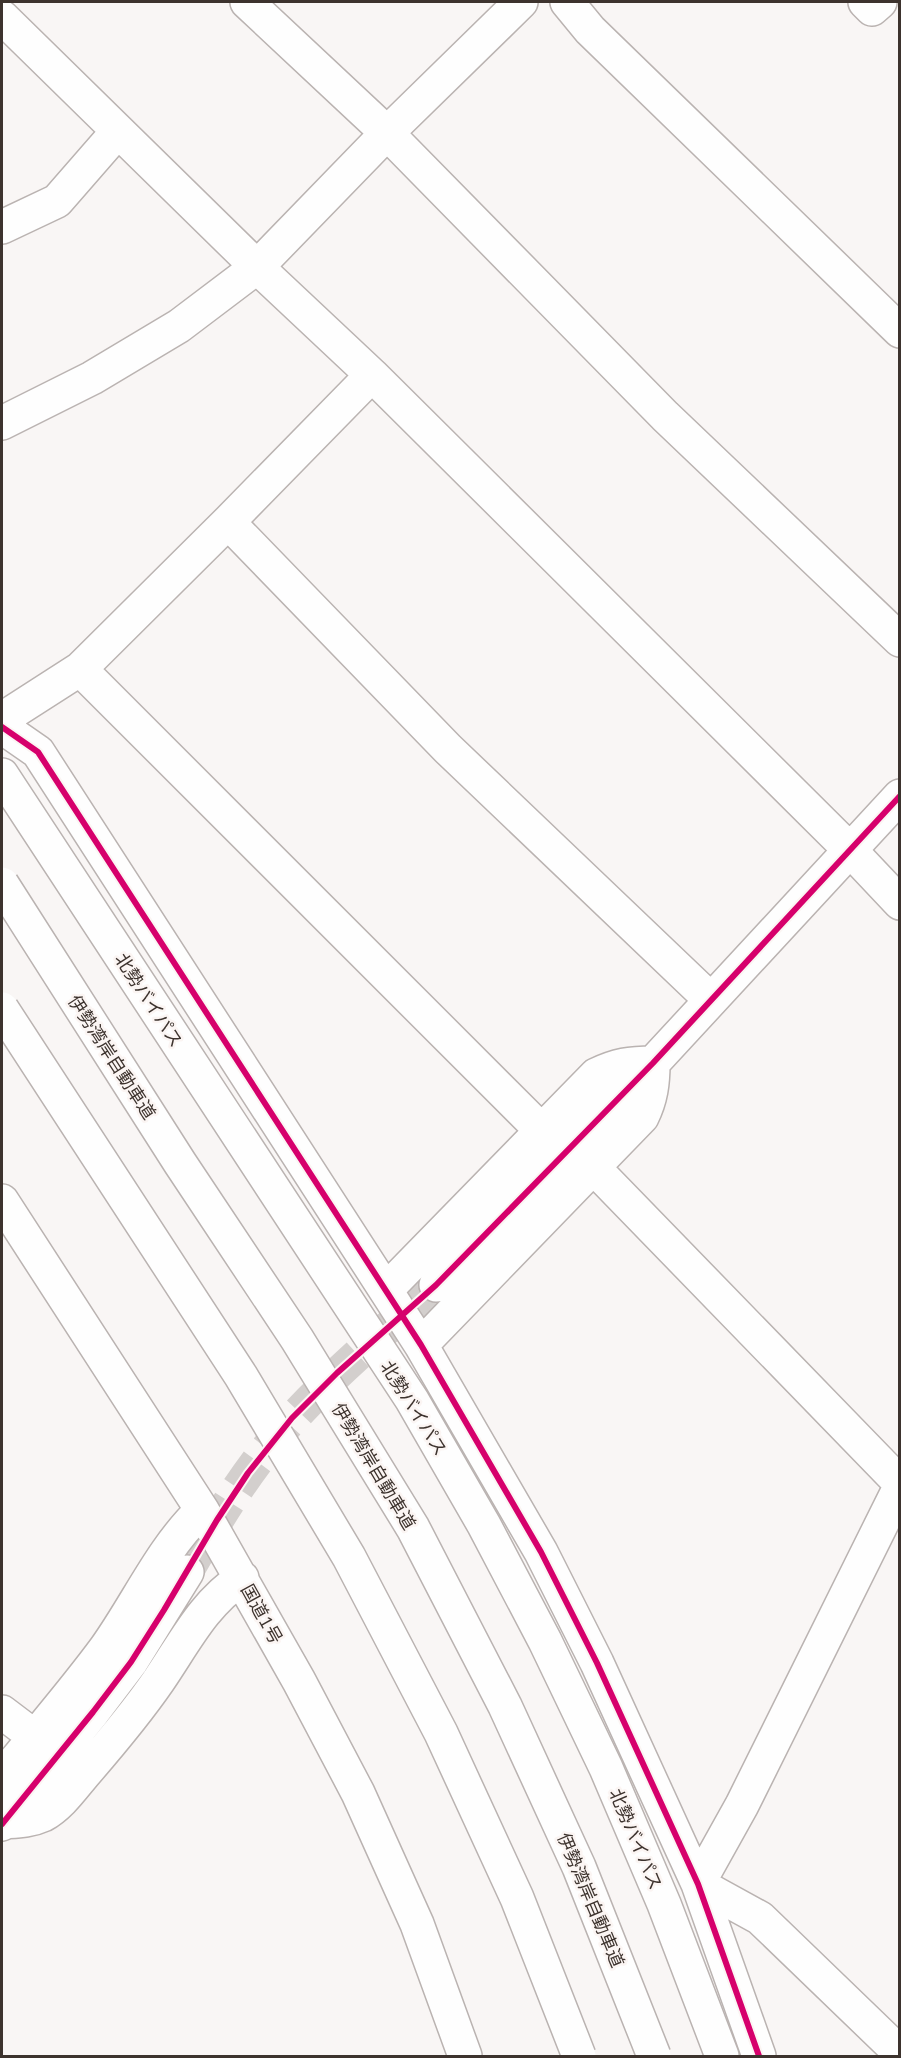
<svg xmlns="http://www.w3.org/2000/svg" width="901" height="2058" font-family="Mulish,'Noto Sans JP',sans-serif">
	<rect width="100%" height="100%" fill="#f9f6f5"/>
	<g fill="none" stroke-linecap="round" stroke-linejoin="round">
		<path stroke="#d3cfcd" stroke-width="33" stroke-dasharray="33 16" stroke-linecap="butt" d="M 187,1572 C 218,1517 251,1463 294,1417 C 338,1370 388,1328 436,1285"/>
		<g stroke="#bab3b1" stroke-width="36">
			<path id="minor" d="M 247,2 L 387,133 L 665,416 L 900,640
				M 567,2 L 590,30 L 900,331
				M 865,2 L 872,9 L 880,2
				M 2,17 L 257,267 L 372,375 L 850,850 L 900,903
				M 2,227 L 57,201 L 118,131
				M 2,423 L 92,378 L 179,326 L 257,267 L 387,133 L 521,2
				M 228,522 L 448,749 L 711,1000
				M 80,669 L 541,1130
				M 2,719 L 80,669 L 228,522 L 372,375
				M 2,727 L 38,752 L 421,1345 L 541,1552 L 597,1663 L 698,1884 L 759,2056
				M 594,1168 L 900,1483
				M 2,1201 L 202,1510 L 299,1681 L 358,1793 L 417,1924 L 465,2056
				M 436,1285 L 653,1063 L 900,796
				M 386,1290 L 596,1075 C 617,1065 630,1063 653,1063
				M 421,1345 L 642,1117 C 651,1099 653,1083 653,1063
				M 2,1712 L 35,1737
				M 3,1822 C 2,1794 1,1785 16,1760 C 46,1723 77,1687 105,1649 C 138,1603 161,1549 202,1510
				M 3,1822 C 16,1821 30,1821 43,1815 C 60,1806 73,1787 85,1773 C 111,1743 137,1712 159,1680 C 185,1642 203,1604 242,1578
				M 2,1824 L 93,1712 L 131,1662 L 187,1572
				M 698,1884 L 742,1805 L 900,1487
				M 698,1884 L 760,1918 L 900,2053"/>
		</g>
		<g stroke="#bab3b1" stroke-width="36">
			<path id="highway" d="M 2,775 L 412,1400 L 484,1525 L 545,1641 L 606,1768 L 664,1904 L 722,2056"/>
		</g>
		<use href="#minor" stroke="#fefefe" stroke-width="33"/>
		<use href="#highway" stroke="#fefefe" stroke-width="33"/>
		<g stroke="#bab3b1" stroke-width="36" stroke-linecap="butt">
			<path id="highway-bridge" d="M 2,884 L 180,1163 L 297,1339 L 413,1528 L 505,1706 L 579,1867 L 654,2056
				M 2,1009 L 241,1376 L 349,1557 L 441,1733 L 517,1898 L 579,2056"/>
		</g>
		<use href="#highway-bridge" stroke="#fefefe" stroke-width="33"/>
		<g stroke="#fbf5f3" stroke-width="10">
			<path id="cycleway" d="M 2,727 L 38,752 L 421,1345 L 541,1552 L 597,1663 L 698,1884 L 759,2056
				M 2,1824 L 93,1712 L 131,1662 L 164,1610 L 217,1520 L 248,1473 L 292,1418 L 337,1373 L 436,1285 L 653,1063 L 900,796"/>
		</g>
		<use href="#cycleway" stroke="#d6006c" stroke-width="6"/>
	</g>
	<g text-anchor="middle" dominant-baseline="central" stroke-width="5" stroke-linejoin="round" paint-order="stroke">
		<g font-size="18" fill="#3d332e" stroke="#fbf5f3">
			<text transform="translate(149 1000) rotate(57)">北勢バイパス</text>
			<text transform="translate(112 1057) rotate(57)">伊勢湾岸自動車道</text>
			<text transform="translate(414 1408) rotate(58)">北勢バイパス</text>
			<text transform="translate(374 1466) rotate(59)">伊勢湾岸自動車道</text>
			<text transform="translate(262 1614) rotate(61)">国道1号</text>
			<text transform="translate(636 1839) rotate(67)">北勢バイパス</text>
			<text transform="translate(591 1900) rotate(67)">伊勢湾岸自動車道</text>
		</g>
	</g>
	<rect width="901" height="2058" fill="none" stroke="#3d332e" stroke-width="6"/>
</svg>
